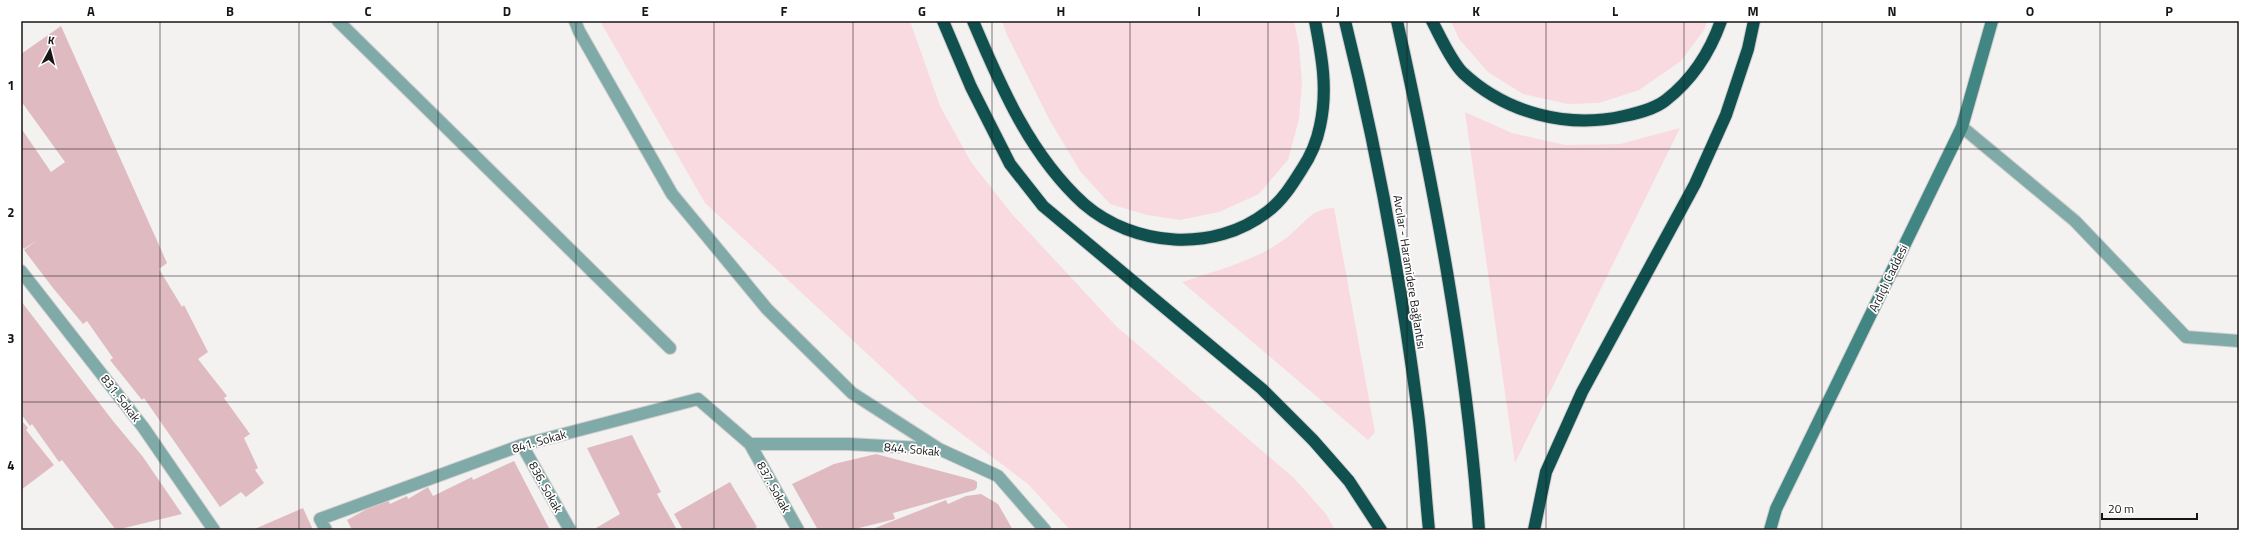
<svg xmlns="http://www.w3.org/2000/svg" width="2260" height="551" font-family="'Titillium Web',sans-serif">
	<rect width="100%" height="100%" fill="#f4f1f1"/>
	<path fill="#fadae1" d="M 600,21 L 910,21 L 940,106 L 971,162 L 1012,214 L 1117,327 L 1294,478 L 1326,514 L 1335,530 L 1070,530 L 1028,484 L 917,400 L 705,203 Z
		M 1002,21 L 1294,21 L 1299,46 L 1302,82 L 1299,119 L 1288,160 L 1259,194 L 1219,212 L 1180,220 L 1147,215 L 1110,204 L 1080,171 L 1049,119 L 1007,35 Z
		M 1451,21 L 1707,21 L 1704,30 L 1681,61 L 1639,90 L 1599,103 L 1568,104 L 1523,94 L 1488,72 L 1459,39 Z
		M 1465,112 L 1512,133 L 1565,145 L 1620,144 L 1680,128 L 1515,463 Z
		M 1334,208 L 1375,432 L 1368,440 L 1182,282 C 1218,270 1262,259 1291,234 C 1307,221 1311,209 1334,208 Z"/>
	<path fill="#dfbac1" d="M 61,26 L 167,263 L 159,269 L 182,307 L 184,305 L 208,352 L 198,359 L 227,396 L 224,398 L 250,434 L 244,438 L 258,468 L 255,470 L 264,483 L 246,497 L 241,492 L 220,507 L 144,398 L 142,400 L 110,360 L 113,358 L 87,321 L 83,324 L 53,288 L 24,250 L 39,239 L 24,249 L 21,245 L 21,128 L 51,172 L 65,162 L 21,101 L 21,54 Z
		M 21,301 L 113,421 L 143,457 L 182,514 L 116,530 L 62,460 L 59,462 L 32,424 L 30,426 L 21,414 Z
		M 21,420 L 28,428 L 26,430 L 54,465 L 21,490 Z
		M 632,435 L 661,492 L 657,494 L 677,530 L 597,530 L 596,528 L 620,514 L 587,448 Z
		M 876,454 L 974,480 L 977,482 L 977,487 L 975,490 L 893,513 L 895,519 L 851,530 L 818,530 L 792,484 L 834,464 Z
		M 514,461 L 550,530 L 352,530 L 347,520 L 387,498 L 390,504 L 407,496 L 408,499 L 428,487 L 433,496 L 472,477 L 473,480 Z
		M 730,482 L 757,527 L 752,530 L 683,530 L 674,514 Z
		M 981,494 L 998,504 L 1013,530 L 870,530 L 946,500 L 948,504 L 966,496 Z
		M 303,508 L 313,530 L 252,530 Z"/>
	<g fill="none" stroke-linecap="round" stroke-linejoin="round">
		<g stroke="#d1cece" stroke-width="14">
			<path id="street" d="M 338,21 L 670,348
				M 575,21 L 579,31 L 672,194 L 767,309 L 852,393 L 939,449
				M 1962,127 L 2075,221 L 2186,337 L 2239,341
				M 21,271 L 143,427 L 214,530
				M 750,444 L 848,444 L 939,449 L 998,476 L 1045,530
				M 522,445 L 570,530
				M 326,530 L 320,519 L 522,445 L 698,399 L 750,444 L 798,530"/>
		</g>
		<g stroke="#d1cece" stroke-width="14">
			<path id="secondary" d="M 1770,530 L 1776,509 L 1962,127 L 1992,21"/>
		</g>
		<g stroke="#d1cece" stroke-width="14">
			<path id="highway" d="M 943,21 L 971,87 L 1010,164 L 1043,206 L 1262,389 L 1313,440 L 1349,481 L 1381,530
				M 973,21 C 1001,87 1030,155 1084,204 C 1134,247 1214,253 1267,212 C 1282,201 1292,185 1302,169 C 1310,157 1317,141 1320,126 C 1328,90 1322,57 1315,21
				M 1345,21 C 1377,150 1401,281 1418,413 C 1423,452 1425,491 1429,530
				M 1397,21 C 1434,188 1467,359 1479,530
				M 1432,21 C 1440,36 1451,61 1463,73 C 1506,113 1567,129 1624,116 C 1638,113 1655,109 1666,100 C 1693,79 1710,52 1721,21
				M 1534,530 L 1546,472 L 1582,392 L 1695,184 L 1726,115 L 1748,49 L 1754,21"/>
		</g>
		<use href="#street" stroke="#7faaa7" stroke-width="12"/>
		<use href="#secondary" stroke="#418683" stroke-width="12"/>
		<use href="#highway" stroke="#10514f" stroke-width="12"/>
	</g>
	<path fill="none" stroke="#171616" stroke-width="1" stroke-opacity="0.55" d="M 160,21 L 160,530M 299,21 L 299,530M 438,21 L 438,530M 576,21 L 576,530M 714,21 L 714,530M 853,21 L 853,530M 992,21 L 992,530M 1130,21 L 1130,530M 1268,21 L 1268,530M 1407,21 L 1407,530M 1546,21 L 1546,530M 1684,21 L 1684,530M 1822,21 L 1822,530M 1961,21 L 1961,530M 2100,21 L 2100,530M 21,149 L 2239,149M 21,276 L 2239,276M 21,402 L 2239,402"/>
	<g text-anchor="middle" dominant-baseline="central" stroke-width="3.5" stroke-linejoin="round" paint-order="stroke">
		<g font-size="12" fill="#171616" stroke="#fff">
			<text transform="translate(1410 272) rotate(81)">Avcılar - Haramidere Bağlantısı</text>
			<text transform="translate(1888 278) rotate(-64)">Ardıçlı Caddesi</text>
			<text transform="translate(121 398) rotate(52)">831. Sokak</text>
			<text transform="translate(539 441) rotate(-16)">841. Sokak</text>
			<text transform="translate(912 449) rotate(5)">844. Sokak</text>
			<text transform="translate(546 487) rotate(61)">836. Sokak</text>
			<text transform="translate(774 487) rotate(61)">837. Sokak</text>
		</g>
	</g>
	<rect width="2260" height="551" fill="none" stroke="#ffffff" stroke-width="44"/>
	<g transform="translate(50 50) rotate(7)" stroke="#ffffff" stroke-width="3" paint-order="stroke">
	<path d="M0-3L7 15L0 10L-7 15Z" fill="#171616"/>
	<text y="-6" font-size="11" font-weight="bold" text-anchor="middle" fill="#171616">K</text>
	</g>
	<path d="M2102 513v6h95v-6" fill="none" stroke="#171616" stroke-width="2"/>
	<text x="2108" y="513" font-size="12" fill="#171616" stroke="#ffffff" stroke-width="3" paint-order="stroke">20 m</text>
	<rect x="22" y="22" width="2216" height="507" fill="none" stroke="#171616" stroke-width="1.5"/>
	<g font-size="13" text-anchor="middle" font-weight="bold" fill="#171616">
		<text x="91" y="16">A</text>
		<text x="230" y="16">B</text>
		<text x="368" y="16">C</text>
		<text x="507" y="16">D</text>
		<text x="645" y="16">E</text>
		<text x="784" y="16">F</text>
		<text x="922" y="16">G</text>
		<text x="1061" y="16">H</text>
		<text x="1199" y="16">I</text>
		<text x="1338" y="16">J</text>
		<text x="1476" y="16">K</text>
		<text x="1615" y="16">L</text>
		<text x="1753" y="16">M</text>
		<text x="1892" y="16">N</text>
		<text x="2030" y="16">O</text>
		<text x="2169" y="16">P</text>
		<text x="11" y="90">1</text>
		<text x="11" y="217">2</text>
		<text x="11" y="343">3</text>
		<text x="11" y="470">4</text>
	</g>
</svg>
